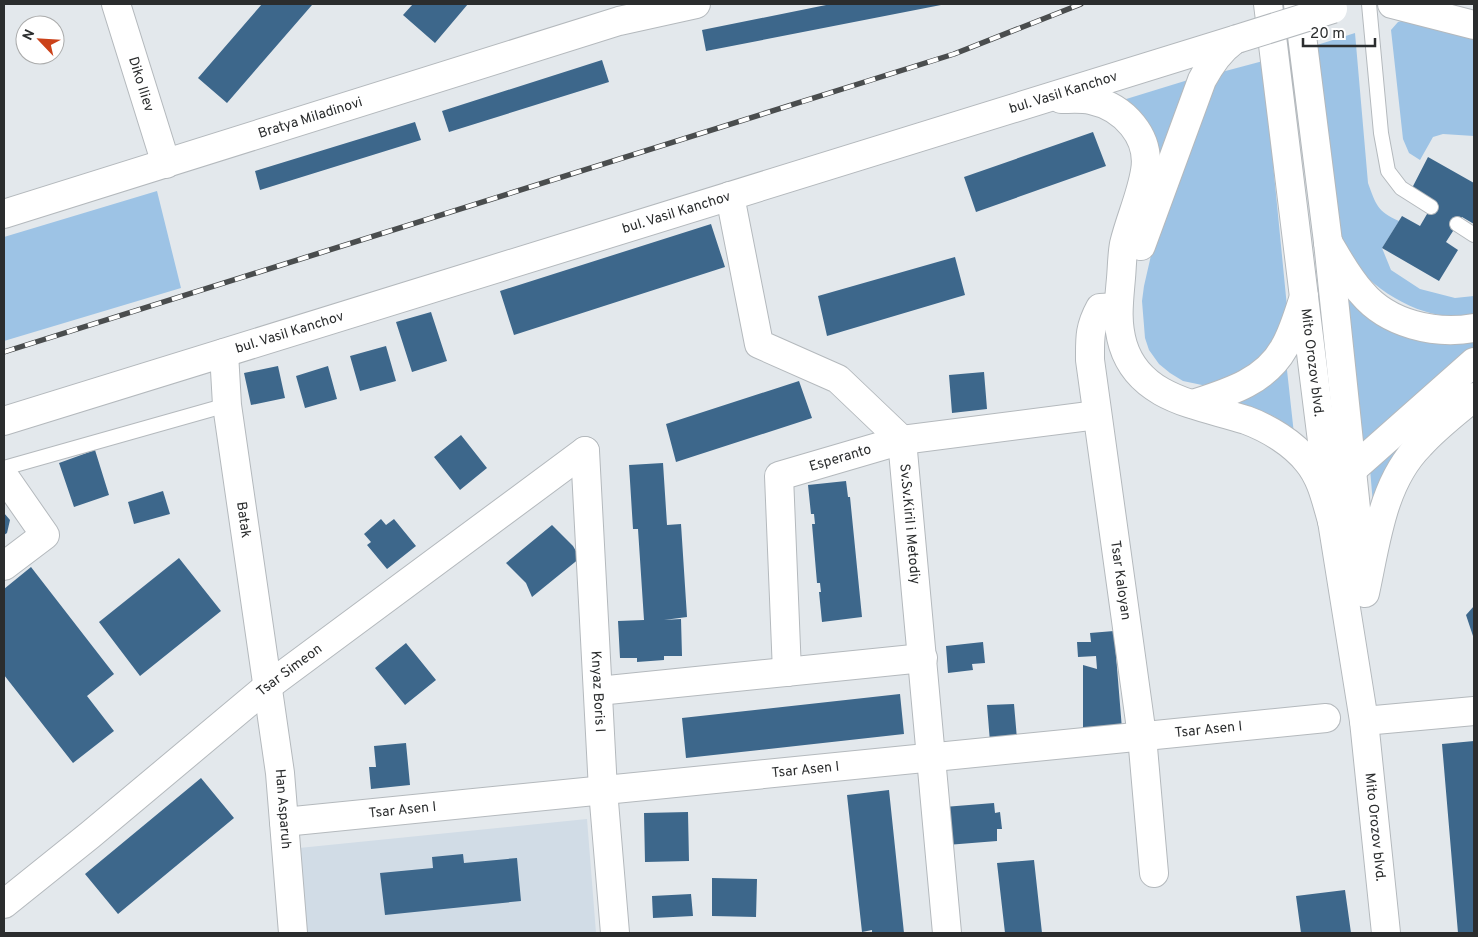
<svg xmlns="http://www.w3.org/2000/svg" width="1478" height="937" font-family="Overpass,sans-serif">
	<rect width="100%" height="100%" fill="#e3e8ec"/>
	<path fill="#d1dce6" d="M 587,819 L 596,933 L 306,933 L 299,848 Z"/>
	<path fill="#9dc3e5" d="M 1411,18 L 1474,31 L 1474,136 L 1443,134 L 1433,137 L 1420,160 L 1409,153 L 1403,139 L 1391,30 L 1398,22 Z
		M 1355,33 L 1368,183 C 1376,205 1377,211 1399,221 L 1382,248 L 1391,270 L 1420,289 L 1455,298 L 1474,296 L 1474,314 C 1431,326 1372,292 1349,256 C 1344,249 1342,239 1338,231 L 1317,45 Z
		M 1263,61 L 1287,307 L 1274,342 L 1251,369 L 1220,384 L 1202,385 L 1183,381 L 1170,373 L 1159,364 L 1149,350 L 1145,338 L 1142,301 L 1144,286 L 1152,251 L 1218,73 Z
		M 1188,80 L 1134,242 L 1155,157 L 1123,100 Z
		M 157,191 L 181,288 L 4,341 L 4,237 Z
		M 1346,295 L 1474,339 L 1474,347 L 1364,448 Z
		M 1286,361 L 1294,434 L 1275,417 L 1255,408 L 1231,401 Z
		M 1474,375 L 1474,385 L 1373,504 L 1370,469 Z"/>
	<path fill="#3d678b" d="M 262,4 L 310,4 L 312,5 L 227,103 L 198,78 Z
		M 413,4 L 468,4 L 435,43 L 403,15 Z
		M 831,4 L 941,5 L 706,51 L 702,30 Z
		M 602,60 L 609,82 L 449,132 L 442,111 Z
		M 415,122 L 421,140 L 260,190 L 255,171 Z
		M 1093,132 L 1106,166 L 976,212 L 964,177 Z
		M 1428,157 L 1474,183 L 1474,224 L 1462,217 L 1446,242 L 1458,250 L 1439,281 L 1382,248 L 1402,216 L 1420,226 L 1434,202 L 1411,190 Z
		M 711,224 L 725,267 L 514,335 L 500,291 Z
		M 955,257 L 965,295 L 827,336 L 818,296 Z
		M 431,312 L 447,361 L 412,372 L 396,322 Z
		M 386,346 L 396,381 L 360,391 L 350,356 Z
		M 278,366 L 285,398 L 251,405 L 244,373 Z
		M 328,366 L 337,399 L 305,408 L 296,376 Z
		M 984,372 L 987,409 L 952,413 L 949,375 Z
		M 799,381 L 812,418 L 676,462 L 666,424 Z
		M 461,435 L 487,468 L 460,490 L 434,457 Z
		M 95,450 L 109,495 L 74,507 L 59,463 Z
		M 663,463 L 667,525 L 681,524 L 687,617 L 664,620 L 681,619 L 682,656 L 664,656 L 664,660 L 637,662 L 637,658 L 620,658 L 618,621 L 644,620 L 638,529 L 633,529 L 629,465 Z
		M 846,481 L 848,497 L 850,497 L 862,617 L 822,622 L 819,592 L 821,592 L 820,583 L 817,583 L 812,524 L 815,524 L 814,514 L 811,514 L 808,485 Z
		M 163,491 L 170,514 L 134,524 L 128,502 Z
		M 4,513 L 10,520 L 7,533 L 4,535 Z
		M 381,519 L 386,525 L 394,519 L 416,546 L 387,569 L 367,545 L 371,542 L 364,534 Z
		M 552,525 L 573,546 L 580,558 L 532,597 L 526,583 L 506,563 Z
		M 179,558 L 221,611 L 140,676 L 99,622 Z
		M 31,567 L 114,674 L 87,696 L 114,731 L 73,763 L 4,675 L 4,589 Z
		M 1474,606 L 1474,639 L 1466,615 Z
		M 1114,631 L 1122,729 L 1090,731 L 1083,728 L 1083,665 L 1097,669 L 1096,656 L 1078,657 L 1077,642 L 1091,642 L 1090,633 Z
		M 983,642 L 985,663 L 972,664 L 973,670 L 948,673 L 946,646 Z
		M 406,643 L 436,680 L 405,705 L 375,668 Z
		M 900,694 L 904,734 L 686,758 L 682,718 Z
		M 1014,704 L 1017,739 L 990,742 L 987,705 Z
		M 1474,741 L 1474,933 L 1458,933 L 1442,744 Z
		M 406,743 L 410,785 L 371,789 L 369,767 L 376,767 L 374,746 Z
		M 201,778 L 234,818 L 118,914 L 85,874 Z
		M 889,790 L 904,933 L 872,933 L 872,930 L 862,932 L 847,795 Z
		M 994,803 L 995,813 L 1000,812 L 1002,829 L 997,829 L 997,841 L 947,845 L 944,807 Z
		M 688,812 L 689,861 L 645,862 L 644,813 Z
		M 463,854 L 464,863 L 517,858 L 521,901 L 385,915 L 380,873 L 433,868 L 432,857 Z
		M 1034,860 L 1042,933 L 1005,933 L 997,863 Z
		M 712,878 L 757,879 L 756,917 L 712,916 Z
		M 1345,890 L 1351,933 L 1301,933 L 1296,896 Z
		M 691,894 L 693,916 L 653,918 L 652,896 Z"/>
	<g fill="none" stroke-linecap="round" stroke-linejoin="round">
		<g stroke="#b4b9bd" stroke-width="16">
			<path id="service" d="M 1369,4 L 1381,133 L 1388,171 L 1401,188 L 1431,207
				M 1457,224 L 1474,235
				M 4,468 L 227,405"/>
		</g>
		<g stroke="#b4b9bd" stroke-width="30">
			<g id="minor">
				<path id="s1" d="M 116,4 L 166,164"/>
				<path id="s2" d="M 730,196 L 759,344 L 838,379 L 902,440 L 947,933"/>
				<path id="s3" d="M 4,214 L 619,21 L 696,4"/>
				<path id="s4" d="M 1118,307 L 1100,308 C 1089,328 1090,339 1090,360 L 1142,736 L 1154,873"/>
				<path id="s5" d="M 224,353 L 227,405 L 280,773 L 293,933"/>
				<path id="s6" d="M 585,451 L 603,790 L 615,933"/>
				<path d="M 4,476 L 45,535 L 4,566"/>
				<path id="s7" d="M 787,672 L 779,476 L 902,440 L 1097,415"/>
				<path d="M 598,691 L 923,658"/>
				<path d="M 1364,721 L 1474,711"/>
				<path id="s8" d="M 284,822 L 1326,718"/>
				<path id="s9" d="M 4,904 L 90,835 L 268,686 L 585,451"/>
			</g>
		</g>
		<g stroke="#b4b9bd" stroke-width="30">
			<g id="tertiary">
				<path d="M 1328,242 L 1364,585"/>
				<path id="s10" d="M 1304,297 L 1332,521 L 1364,721 L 1386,933"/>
			</g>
		</g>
		<g stroke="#b4b9bd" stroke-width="30">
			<path id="secondary" d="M 1268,4 L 1304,297
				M 1298,4 L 1328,242"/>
		</g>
		<g stroke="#b4b9bd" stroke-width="30">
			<g id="primary">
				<path d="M 1392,4 L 1474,25"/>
				<path d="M 1061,99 C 1070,99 1082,98 1091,100 C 1124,107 1151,137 1145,171 C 1141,196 1130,219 1124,244 C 1122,255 1122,267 1121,278 C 1119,301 1116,322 1123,345 C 1140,400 1200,405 1246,420 C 1268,428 1293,443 1308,462 C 1322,479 1326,501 1332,521"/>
				<path d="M 1328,242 C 1338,259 1348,278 1362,293 C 1388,324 1435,335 1474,328"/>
				<path d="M 1141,246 L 1202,80 C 1210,65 1219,51 1233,41"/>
				<path d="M 1193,404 C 1227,393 1265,382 1284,348 C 1293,333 1298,314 1304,297"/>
				<path id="s11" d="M 4,421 L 1237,39"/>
				<path d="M 1332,521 L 1344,483 L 1352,470 L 1474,362"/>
				<path d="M 1365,593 C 1376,543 1382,483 1420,445 C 1436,427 1456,412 1474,397"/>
			</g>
		</g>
		<use href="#service" stroke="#fff" stroke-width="14"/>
		<use href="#minor" stroke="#fff" stroke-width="28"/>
		<use href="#tertiary" stroke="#fff" stroke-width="28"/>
		<use href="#secondary" stroke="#fff" stroke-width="28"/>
		<use href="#primary" stroke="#fff" stroke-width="28"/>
		<g stroke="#4a4d4e" stroke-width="5.5">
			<path id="rail" d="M 4,352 L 954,54 L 1081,4"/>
		</g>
		<use href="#rail" stroke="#fff" stroke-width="4" stroke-dasharray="11" stroke-linecap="butt"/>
		<g stroke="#b4b9bd" stroke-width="30" stroke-linecap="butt">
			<path id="primary-bridge" d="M 1237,39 L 1333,9"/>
		</g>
		<use href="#primary-bridge" stroke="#fff" stroke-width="28"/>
	</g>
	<g text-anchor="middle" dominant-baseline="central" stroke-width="5" stroke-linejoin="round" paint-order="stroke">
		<g font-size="14" fill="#2b2d2e" stroke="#fff">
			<text stroke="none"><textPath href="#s1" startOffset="84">Diko Iliev</textPath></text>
			<text stroke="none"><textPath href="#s11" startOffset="1109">bul. Vasil Kanchov</textPath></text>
			<text stroke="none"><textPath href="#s3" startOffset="321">Bratya Miladinovi</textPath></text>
			<text stroke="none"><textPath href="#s11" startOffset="704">bul. Vasil Kanchov</textPath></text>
			<text stroke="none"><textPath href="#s11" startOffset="299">bul. Vasil Kanchov</textPath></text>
			<text stroke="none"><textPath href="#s10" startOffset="66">Mito Orozov blvd.</textPath></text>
			<text stroke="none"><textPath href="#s7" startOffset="260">Esperanto</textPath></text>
			<text stroke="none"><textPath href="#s5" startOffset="168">Batak</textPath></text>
			<text stroke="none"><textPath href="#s2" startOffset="410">Sv.Sv.Kiril i Metodiy</textPath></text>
			<text stroke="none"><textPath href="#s4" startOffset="294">Tsar Kaloyan</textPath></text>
			<text stroke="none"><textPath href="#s9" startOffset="369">Tsar Simeon</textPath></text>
			<text stroke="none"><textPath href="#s6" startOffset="241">Knyaz Boris I</textPath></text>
			<text stroke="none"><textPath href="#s8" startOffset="929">Tsar Asen I</textPath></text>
			<text stroke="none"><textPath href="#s8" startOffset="524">Tsar Asen I</textPath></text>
			<text stroke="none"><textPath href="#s5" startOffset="460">Han Asparuh</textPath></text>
			<text stroke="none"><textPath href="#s8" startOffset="119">Tsar Asen I</textPath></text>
			<text stroke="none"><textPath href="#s10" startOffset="535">Mito Orozov blvd.</textPath></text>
		</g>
	</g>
	<rect width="1478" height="937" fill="none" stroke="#2b2d2e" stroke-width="10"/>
	<g transform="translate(40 40) rotate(295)"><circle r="24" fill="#ffffff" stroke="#aaabab"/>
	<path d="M0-4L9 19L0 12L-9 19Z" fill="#cb421a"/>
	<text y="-8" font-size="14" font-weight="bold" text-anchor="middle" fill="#2b2d2e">N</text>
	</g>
	<path d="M1303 38v8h72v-8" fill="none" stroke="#2b2d2e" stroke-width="2.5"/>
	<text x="1310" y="38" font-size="15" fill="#2b2d2e" stroke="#ffffff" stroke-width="4" paint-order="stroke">20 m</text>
</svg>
